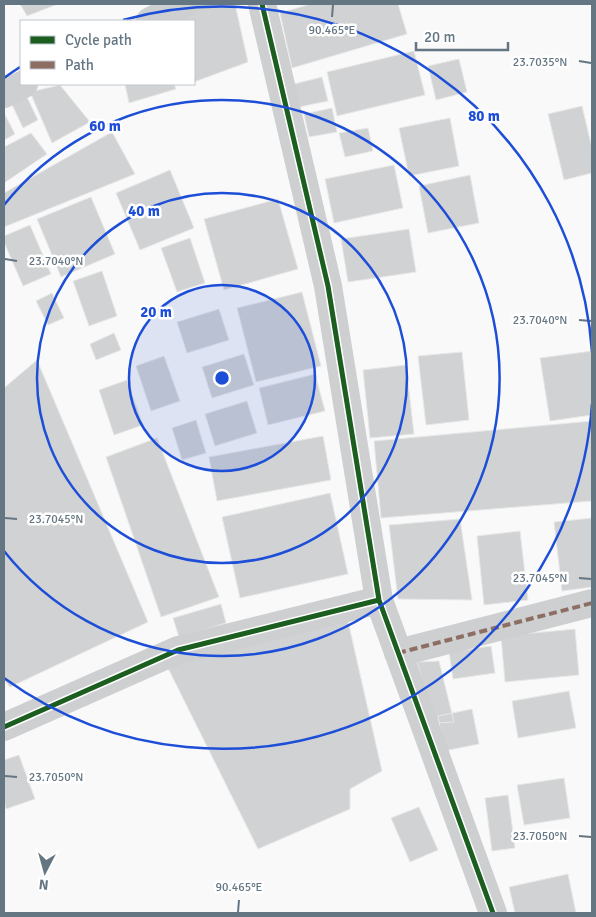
<svg xmlns="http://www.w3.org/2000/svg" width="596" height="917" font-family="Signika,sans-serif">
	<rect width="100%" height="100%" fill="#f9f9f9"/>
	<path fill="#d0d2d3" stroke="#e8e8e8" d="M 20,4 L 58,4 L 27,16 Z
		M 176,4 L 235,4 L 248,62 L 194,82 L 194,21 L 177,21 Z
		M 311,4 L 398,4 L 407,34 L 292,68 L 280,13 Z
		M 414,51 L 425,95 L 337,116 L 327,72 Z
		M 459,59 L 467,92 L 436,100 L 428,66 Z
		M 322,77 L 328,101 L 299,107 L 294,84 Z
		M 125,84 L 174,84 L 176,89 L 129,103 Z
		M 60,85 L 90,122 L 52,143 L 30,92 Z
		M 23,89 L 38,120 L 23,128 L 8,96 Z
		M 582,106 L 592,148 L 592,173 L 564,180 L 548,114 Z
		M 332,108 L 337,132 L 309,137 L 304,114 Z
		M 4,113 L 15,134 L 4,140 Z
		M 450,118 L 459,166 L 409,176 L 399,128 Z
		M 368,128 L 373,151 L 345,157 L 339,133 Z
		M 112,132 L 135,174 L 4,227 L 4,193 Z
		M 31,133 L 47,154 L 4,183 L 4,147 Z
		M 394,165 L 403,208 L 334,223 L 325,179 Z
		M 170,170 L 194,228 L 140,250 L 116,193 Z
		M 470,175 L 479,223 L 428,233 L 419,186 Z
		M 91,197 L 115,254 L 61,277 L 37,219 Z
		M 278,199 L 298,269 L 224,290 L 204,219 Z
		M 30,225 L 51,274 L 23,286 L 4,242 L 4,236 Z
		M 409,229 L 416,272 L 348,282 L 341,239 Z
		M 190,238 L 205,283 L 177,292 L 161,248 Z
		M 102,271 L 117,316 L 89,326 L 73,281 Z
		M 302,292 L 321,366 L 256,382 L 237,308 Z
		M 52,293 L 64,318 L 48,325 L 36,301 Z
		M 219,309 L 229,340 L 187,353 L 177,322 Z
		M 114,333 L 121,350 L 96,360 L 90,344 Z
		M 592,351 L 592,415 L 550,421 L 540,358 Z
		M 462,352 L 469,420 L 426,425 L 418,356 Z
		M 244,354 L 254,385 L 212,398 L 202,367 Z
		M 164,356 L 180,401 L 151,411 L 136,366 Z
		M 37,360 L 148,622 L 10,687 L 4,680 L 4,388 Z
		M 406,365 L 414,434 L 370,438 L 363,370 Z
		M 315,374 L 325,411 L 268,425 L 259,388 Z
		M 127,380 L 143,425 L 114,435 L 99,390 Z
		M 247,401 L 257,433 L 215,446 L 205,414 Z
		M 196,420 L 206,453 L 182,460 L 172,428 Z
		M 592,421 L 592,501 L 381,518 L 374,441 Z
		M 323,436 L 331,480 L 217,501 L 209,457 Z
		M 157,438 L 219,597 L 161,617 L 106,457 Z
		M 330,493 L 348,574 L 240,598 L 222,517 Z
		M 592,518 L 592,587 L 562,591 L 554,522 Z
		M 460,519 L 472,600 L 398,599 L 389,525 Z
		M 520,531 L 528,600 L 484,605 L 477,536 Z
		M 343,599 L 382,771 L 350,789 L 350,809 L 258,849 L 158,648 Z
		M 221,604 L 226,623 L 179,637 L 173,618 Z
		M 575,629 L 579,675 L 505,682 L 501,636 Z
		M 491,646 L 495,673 L 453,679 L 449,652 Z
		M 439,661 L 454,722 L 435,723 L 417,662 Z
		M 569,691 L 576,728 L 518,738 L 512,701 Z
		M 472,709 L 479,744 L 444,751 L 438,716 Z
		M 19,755 L 35,799 L 6,809 L 4,801 L 4,760 Z
		M 564,778 L 570,818 L 524,825 L 517,785 Z
		M 508,795 L 515,848 L 492,851 L 485,798 Z
		M 419,807 L 438,850 L 410,862 L 391,818 Z
		M 568,874 L 576,913 L 515,913 L 509,887 Z"/>
	<g fill="none" stroke-linecap="round" stroke-linejoin="round">
		<path stroke="#cecfd0" stroke-width="28" d="M 262,4 L 328,286 L 379,600 L 493,913
			M 150,21 L 185,4
			M 4,94 L 24,84
			M 398,653 L 592,603
			M 4,727 L 178,650 L 379,600"/>
		<path stroke="#8d6e63" stroke-width="4" stroke-dasharray="8 4" stroke-linecap="butt" d="M 398,653 L 592,603"/>
		<g stroke="#fff" stroke-width="8">
			<path id="cycleway" d="M 262,4 L 328,286 L 379,600 L 493,913
				M 4,727 L 178,650 L 379,600"/>
		</g>
		<use href="#cycleway" stroke="#1b5e20" stroke-width="5"/>
	</g>
	<path fill="none" stroke="#657683" stroke-width="2" d="M 332,17 L 333,5M 579,61 L 591,63M 5,259 L 17,261M 579,320 L 591,321M 5,518 L 17,519M 579,578 L 591,579M 5,776 L 17,777M 579,836 L 591,837M 238,912 L 239,900"/>
	<circle cx="222" cy="378" r="93" fill="#1d4ed8" fill-opacity=".12"/>
	<g fill="none" stroke="#1d4ed8" stroke-width="2.5">
		<circle cx="222" cy="378" r="93"/>
		<circle cx="222" cy="378" r="185"/>
		<path d="M4 205A278 278 0 1 1 4 551"/>
		<path d="M592 404A371 371 0 0 1 4 678M4 78A371 371 0 0 1 20 67M123 20A371 371 0 0 1 592 352"/>
	</g>
	<g font-size="12" text-anchor="middle" fill="#657683" stroke="#fff" stroke-width="5" stroke-linejoin="round" paint-order="stroke">
		<text x="332" y="34">90.465°E</text>
		<text x="540" y="66">23.7035°N</text>
		<text x="56" y="265">23.7040°N</text>
		<text x="540" y="324">23.7040°N</text>
		<text x="56" y="523">23.7045°N</text>
		<text x="540" y="582">23.7045°N</text>
		<text x="56" y="781">23.7050°N</text>
		<text x="540" y="840">23.7050°N</text>
		<text x="239" y="891">90.465°E</text>
	</g>
	<circle cx="222" cy="378" r="8" fill="#1d4ed8" stroke="#fff" stroke-width="2.5"/>
	<g font-size="15" text-anchor="middle" font-weight="bold" fill="#1d4ed8" stroke="#fff" stroke-width="5" stroke-linejoin="round" paint-order="stroke">
		<text x="484" y="121">80 m</text>
		<text x="105" y="131">60 m</text>
		<text x="144" y="216">40 m</text>
		<text x="156" y="317">20 m</text>
	</g>
	<rect width="596" height="917" fill="none" stroke="#657683" stroke-width="10"/>
	<rect x="20" y="20" width="175" height="65" fill="#ffffff" stroke="#c1c8cd"/>
	<rect x="30" y="36" width="25" height="8" fill="#1b5e20" stroke="#c1c8cd"/>
	<text x="65" y="45" font-size="15" fill="#657683">Cycle path</text>
	<rect x="30" y="61" width="25" height="8" fill="#8d6e63" stroke="#c1c8cd"/>
	<text x="65" y="70" font-size="15" fill="#657683">Path</text>
	<g transform="translate(45 872) rotate(186)" stroke="#ffffff" stroke-width="4" paint-order="stroke">
	<path d="M0-4L9 19L0 12L-9 19Z" fill="#657683"/>
	<text y="-8" font-size="14" font-weight="bold" text-anchor="middle" fill="#657683">N</text>
	</g>
	<path d="M416 42v8h92v-8" fill="none" stroke="#657683" stroke-width="2.5"/>
	<text x="424" y="42" font-size="15" fill="#657683" stroke="#ffffff" stroke-width="4" paint-order="stroke">20 m</text>
</svg>
